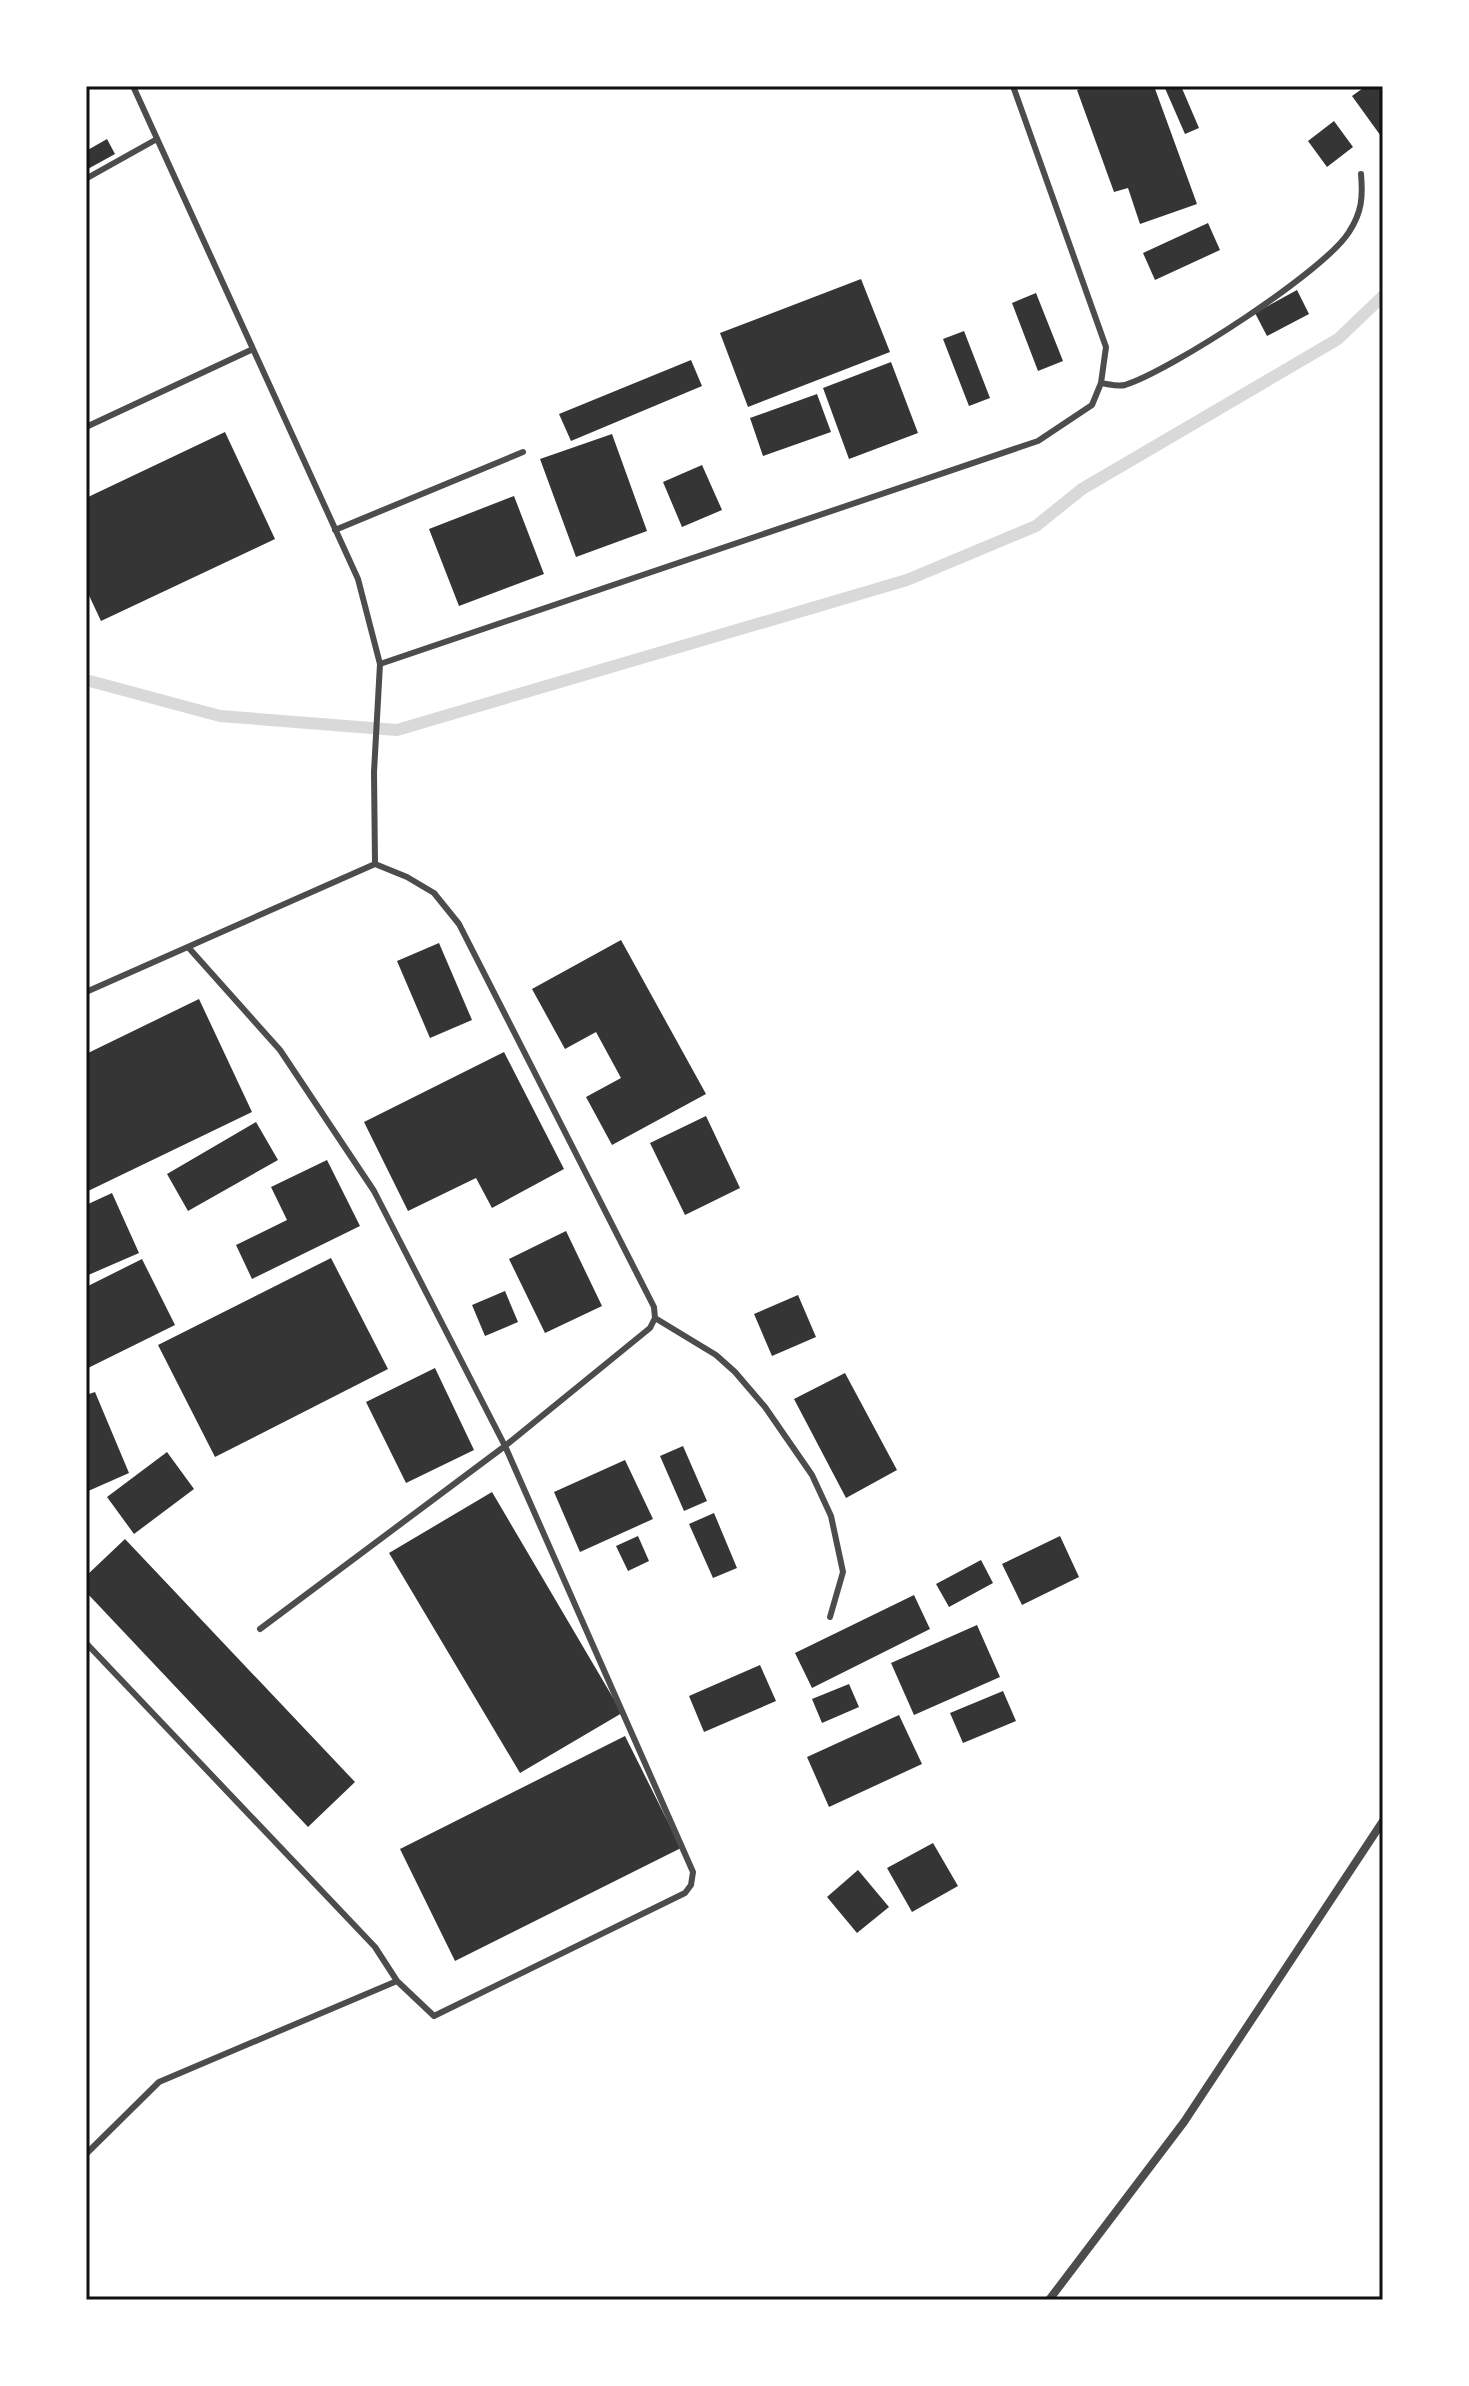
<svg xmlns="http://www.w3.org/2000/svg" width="1469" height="2386" font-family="'PT Sans',sans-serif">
	<rect width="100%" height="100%" fill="#fff"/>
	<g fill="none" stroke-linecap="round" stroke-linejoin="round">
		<path stroke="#d9d9d9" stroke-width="12" d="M 86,680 L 220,716 L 397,730 L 907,580 L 1036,526 L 1082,489 L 1338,339 L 1383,296"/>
	</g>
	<path fill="#353535" d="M 1090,86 L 1154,86 L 1197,204 L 1140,224 L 1128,188 L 1114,192 L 1077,90 Z
		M 1164,86 L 1181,86 L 1199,128 L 1185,134 Z
		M 1366,86 L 1383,86 L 1383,139 L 1352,96 Z
		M 1334,121 L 1353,147 L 1327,167 L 1308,141 Z
		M 107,139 L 115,154 L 86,170 L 86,151 Z
		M 1208,223 L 1220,250 L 1155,280 L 1143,253 Z
		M 861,279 L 890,352 L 748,407 L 720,333 Z
		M 1297,290 L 1309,314 L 1267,336 L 1255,313 Z
		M 1036,293 L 1063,361 L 1038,371 L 1012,303 Z
		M 964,331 L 990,398 L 969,406 L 943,339 Z
		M 691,360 L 702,386 L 571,441 L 559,414 Z
		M 891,362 L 918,433 L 849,459 L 823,388 Z
		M 817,394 L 831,432 L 763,456 L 750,418 Z
		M 225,432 L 275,539 L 101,621 L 86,589 L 86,498 Z
		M 612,434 L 647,531 L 576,557 L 540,459 Z
		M 702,465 L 722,510 L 682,527 L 663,482 Z
		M 514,496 L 544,574 L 459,606 L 429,529 Z
		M 621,940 L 706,1094 L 612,1145 L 586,1097 L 621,1078 L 596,1032 L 565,1049 L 532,989 Z
		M 439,943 L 472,1020 L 430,1038 L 397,961 Z
		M 199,999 L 252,1112 L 86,1192 L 86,1054 Z
		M 504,1052 L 564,1169 L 492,1208 L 476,1178 L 408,1211 L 364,1122 Z
		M 706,1116 L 740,1188 L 685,1215 L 650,1143 Z
		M 256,1122 L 278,1160 L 188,1211 L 167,1174 Z
		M 327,1160 L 360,1226 L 252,1279 L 236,1245 L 287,1220 L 271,1187 Z
		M 112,1193 L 139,1253 L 86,1276 L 86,1205 Z
		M 566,1231 L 602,1306 L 545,1333 L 509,1259 Z
		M 331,1258 L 388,1369 L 215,1457 L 158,1345 Z
		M 142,1259 L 175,1325 L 86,1369 L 86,1287 Z
		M 505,1291 L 518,1322 L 485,1336 L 472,1305 Z
		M 798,1295 L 816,1337 L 772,1356 L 754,1314 Z
		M 435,1368 L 474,1450 L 406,1483 L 366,1402 Z
		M 845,1373 L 897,1470 L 846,1498 L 794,1399 Z
		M 95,1392 L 129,1473 L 86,1492 L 86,1395 Z
		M 683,1446 L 707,1501 L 684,1511 L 660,1456 Z
		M 167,1452 L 194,1489 L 134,1534 L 107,1497 Z
		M 625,1460 L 653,1519 L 580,1552 L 554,1492 Z
		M 492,1492 L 622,1713 L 520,1773 L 389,1553 Z
		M 714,1513 L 737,1568 L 713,1578 L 689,1524 Z
		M 638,1536 L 649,1561 L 628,1571 L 616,1546 Z
		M 1060,1536 L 1079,1577 L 1022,1605 L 1002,1564 Z
		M 125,1539 L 355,1782 L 308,1827 L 86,1592 L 86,1576 Z
		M 981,1560 L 993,1583 L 949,1607 L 936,1584 Z
		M 914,1595 L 930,1629 L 812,1688 L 795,1653 Z
		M 977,1625 L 1000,1677 L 914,1715 L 891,1663 Z
		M 760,1665 L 776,1701 L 704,1732 L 689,1696 Z
		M 849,1684 L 859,1707 L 822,1723 L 812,1699 Z
		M 1003,1691 L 1016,1721 L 963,1743 L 950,1713 Z
		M 899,1715 L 922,1764 L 829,1807 L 807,1757 Z
		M 625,1736 L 681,1848 L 455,1961 L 400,1849 Z
		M 933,1843 L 958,1886 L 912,1912 L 887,1868 Z
		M 858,1870 L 889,1907 L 857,1933 L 827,1897 Z"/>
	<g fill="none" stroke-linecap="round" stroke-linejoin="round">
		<path stroke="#4c4c4c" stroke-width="6" d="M 133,86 L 358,579 L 380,664 L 374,772 L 375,864
			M 89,177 L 157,139
			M 1101,383 C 1109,384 1117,387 1125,385 C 1170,371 1325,271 1349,232 C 1362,212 1363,197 1361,174
			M 86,427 L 253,349
			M 335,530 L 523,452
			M 380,664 L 1038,441 L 1092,405 L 1101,383 L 1106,347 L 1013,86
			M 86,992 L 375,864 L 407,877 L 434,893 L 459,924 L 654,1307 L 655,1318 L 650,1328 L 505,1446 L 260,1629
			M 655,1318 L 716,1355 L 735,1372 L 765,1407 L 812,1475 L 831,1516 L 843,1572 L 830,1617
			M 86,1643 L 375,1947 L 397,1981 L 434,2016 L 685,1893 L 691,1885 L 693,1872 L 505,1446 L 374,1191 L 280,1050 L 188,947
			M 86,2154 L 159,2082 L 397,1981"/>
		<path stroke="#4c4c4c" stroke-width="8" d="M 1049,2300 L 1184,2122 L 1383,1821"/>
	</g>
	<rect width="1469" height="2386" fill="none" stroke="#ffffff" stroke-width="176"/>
	<rect x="88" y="88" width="1293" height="2210" fill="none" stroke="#111" stroke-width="3"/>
</svg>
